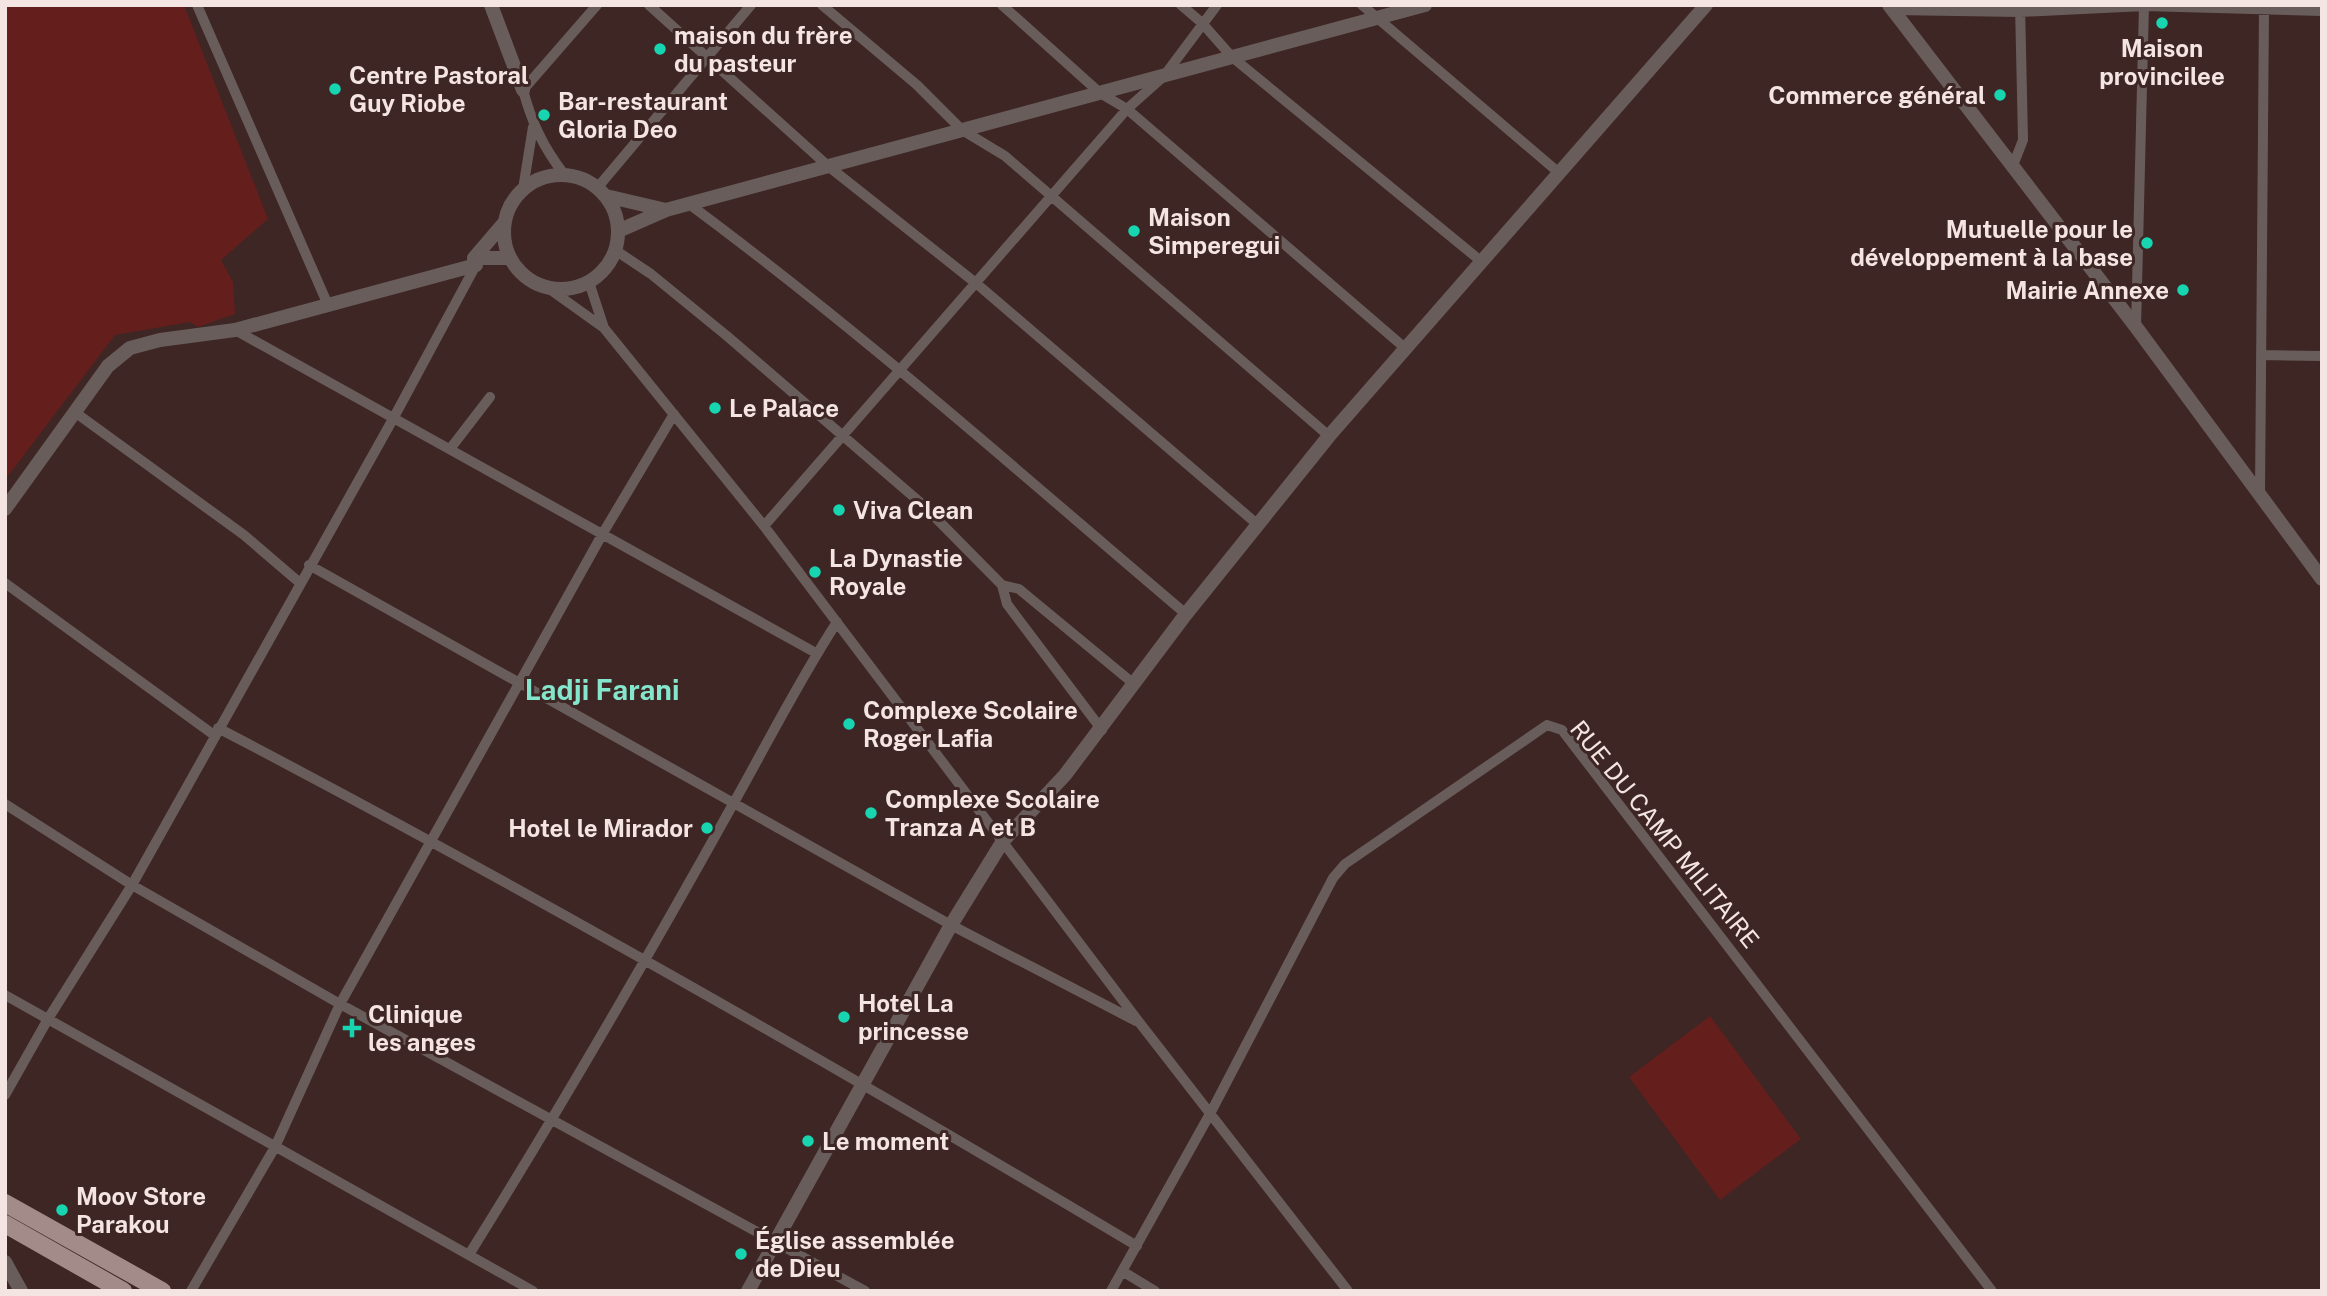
<svg xmlns="http://www.w3.org/2000/svg" width="2327" height="1296" font-family="'Public Sans',sans-serif">
	<rect width="100%" height="100%" fill="#3d2624"/>
	<path fill="#641f1d" d="M 5,5 L 184,5 L 268,219 L 221,260 L 233,282 L 235,314 L 198,327 L 190,322 L 115,335 L 5,480 Z
		M 1710,1016 L 1801,1139 L 1720,1200 L 1629,1077 Z"/>
	<g fill="none" stroke-linecap="round" stroke-linejoin="round">
		<path stroke="#695d5b" stroke-width="10" d="M 197,5 L 328,305
			M 649,5 L 828,166 L 977,284 L 1257,524
			M 822,5 L 917,85 L 962,130 L 1005,156 L 1329,436
			M 1002,5 L 1100,93 L 1127,109 L 1405,348
			M 1181,5 L 1202,23 L 1232,57 L 1482,262
			M 1362,5 L 1558,172
			M 1893,10 L 2020,12 L 2144,6 L 2322,11
			M 2012,168 L 2023,140 L 2020,5
			M 564,174 C 543,147 532,123 523,90 L 597,5
			M 598,187 L 751,5
			M 523,189 L 533,127
			M 689,204 C 862,332 1022,475 1186,614
			M 615,250 L 651,274 L 727,336 L 922,504 L 1002,585 L 1007,604 L 1102,730
			M 589,282 L 604,328
			M 548,288 L 604,328 L 764,526 L 1139,1022 L 1348,1291
			M 2136,327 L 2144,5
			M 235,330 L 816,653
			M 2261,355 L 2322,356
			M 76,413 L 244,535 L 300,583
			M 450,449 L 490,397
			M 2260,494 L 2264,8
			M 764,526 L 1127,109 L 1164,76 L 1217,5
			M 309,565 L 951,925 L 1136,1021
			M 5,583 L 214,735
			M 1002,585 L 1019,589 L 1134,684
			M 218,728 C 530,891 835,1066 1137,1246
			M 5,804 L 132,885 L 340,1004 L 865,1291
			M 5,995 L 533,1291
			M 5,1095 L 48,1019 L 132,885 L 393,419 L 476,265
			M 470,1253 C 561,1107 648,957 732,806 C 767,744 798,682 837,622
			M 1122,1271 L 1155,1291
			M 191,1291 L 275,1147 L 340,1004 L 603,533 L 674,414
			M 1111,1291 L 1211,1112 L 1333,878 L 1345,864 L 1547,725 L 1562,730 L 1992,1291"/>
		<path stroke="#695d5b" stroke-width="14" d="M 491,5 L 523,90
			M 1889,5 L 2136,327 L 2322,579
			M504 232a57 57 0 1 1 114 0a57 57 0 1 1-114 0Z
			M 606,196 L 666,210
			M 618,231 L 666,210 L 1425,5
			M 474,258 L 510,258
			M 5,509 L 108,366 L 130,348 L 160,340 L 235,330 L 476,265 L 474,258 L 504,223
			M 5,1262 L 21,1291
			M 748,1291 L 951,925 L 1003,841 L 1065,775 L 1186,614 L 1329,436 L 1706,5"/>
		<path stroke="#a38b89" stroke-width="18" d="M 5,1203 L 162,1291
			M 5,1224 L 123,1291"/>
	</g>
	<g fill="#18d5b2" stroke="#3d2624" stroke-width="2.5">
		<circle cx="2162" cy="23" r="7"/>
		<circle cx="660" cy="49" r="7"/>
		<circle cx="335" cy="89" r="7"/>
		<circle cx="2000" cy="95" r="7"/>
		<circle cx="544" cy="115" r="7"/>
		<circle cx="1134" cy="231" r="7"/>
		<circle cx="2147" cy="243" r="7"/>
		<circle cx="2183" cy="290" r="7"/>
		<circle cx="715" cy="408" r="7"/>
		<circle cx="839" cy="510" r="7"/>
		<circle cx="815" cy="572" r="7"/>
		<circle cx="849" cy="724" r="7"/>
		<circle cx="871" cy="813" r="7"/>
		<circle cx="707" cy="828" r="7"/>
		<circle cx="844" cy="1017" r="7"/>
		<path d="M348.5 1017.5h7v7h7v7h-7v7h-7v-7h-7v-7h7z"/>
		<circle cx="808" cy="1141" r="7"/>
		<circle cx="62" cy="1210" r="7"/>
		<circle cx="741" cy="1254" r="7"/>
	</g>
	<g text-anchor="middle" dominant-baseline="central" stroke-width="6" stroke-linejoin="round" paint-order="stroke">
		<g font-size="24" font-weight="bold" fill="#f4e5e3" stroke="#3d2624" text-anchor="start">
			<text x="674" y="35">maison du frère<tspan x="674" dy="28">du pasteur</tspan></text>
			<text x="2162" y="48" text-anchor="middle">Maison<tspan x="2162" dy="28">provincilee</tspan></text>
			<text x="349" y="75">Centre Pastoral<tspan x="349" dy="28">Guy Riobe</tspan></text>
			<text x="1986" y="95" text-anchor="end">Commerce général</text>
			<text x="558" y="101">Bar-restaurant<tspan x="558" dy="28">Gloria Deo</tspan></text>
			<text x="1148" y="217">Maison<tspan x="1148" dy="28">Simperegui</tspan></text>
			<text x="2133" y="229" text-anchor="end">Mutuelle pour le<tspan x="2133" dy="28">développement à la base</tspan></text>
			<text x="2169" y="290" text-anchor="end">Mairie Annexe</text>
			<text x="729" y="408">Le Palace</text>
			<text x="853" y="510">Viva Clean</text>
			<text x="829" y="558">La Dynastie<tspan x="829" dy="28">Royale</tspan></text>
			<text x="863" y="710">Complexe Scolaire<tspan x="863" dy="28">Roger Lafia</tspan></text>
			<text x="885" y="799">Complexe Scolaire<tspan x="885" dy="28">Tranza A et B</tspan></text>
			<text x="693" y="828" text-anchor="end">Hotel le Mirador</text>
			<text x="858" y="1003">Hotel La<tspan x="858" dy="28">princesse</tspan></text>
			<text x="368" y="1014">Clinique<tspan x="368" dy="28">les anges</tspan></text>
			<text x="822" y="1141">Le moment</text>
			<text x="76" y="1196">Moov Store<tspan x="76" dy="28">Parakou</tspan></text>
			<text x="755" y="1240">Église assemblée<tspan x="755" dy="28">de Dieu</tspan></text>
		</g>
		<g font-size="24" fill="#f4e5e3" stroke="#3d2624">
			<text transform="translate(1665 834) rotate(51)">RUE DU CAMP MILITAIRE</text>
		</g>
		<g font-size="28" font-weight="bold" fill="#84e6cc" stroke="#3d2624">
			<text x="602" y="689">Ladji Farani</text>
		</g>
	</g>
	<rect width="2327" height="1296" fill="none" stroke="#f4e5e3" stroke-width="14"/>
</svg>
